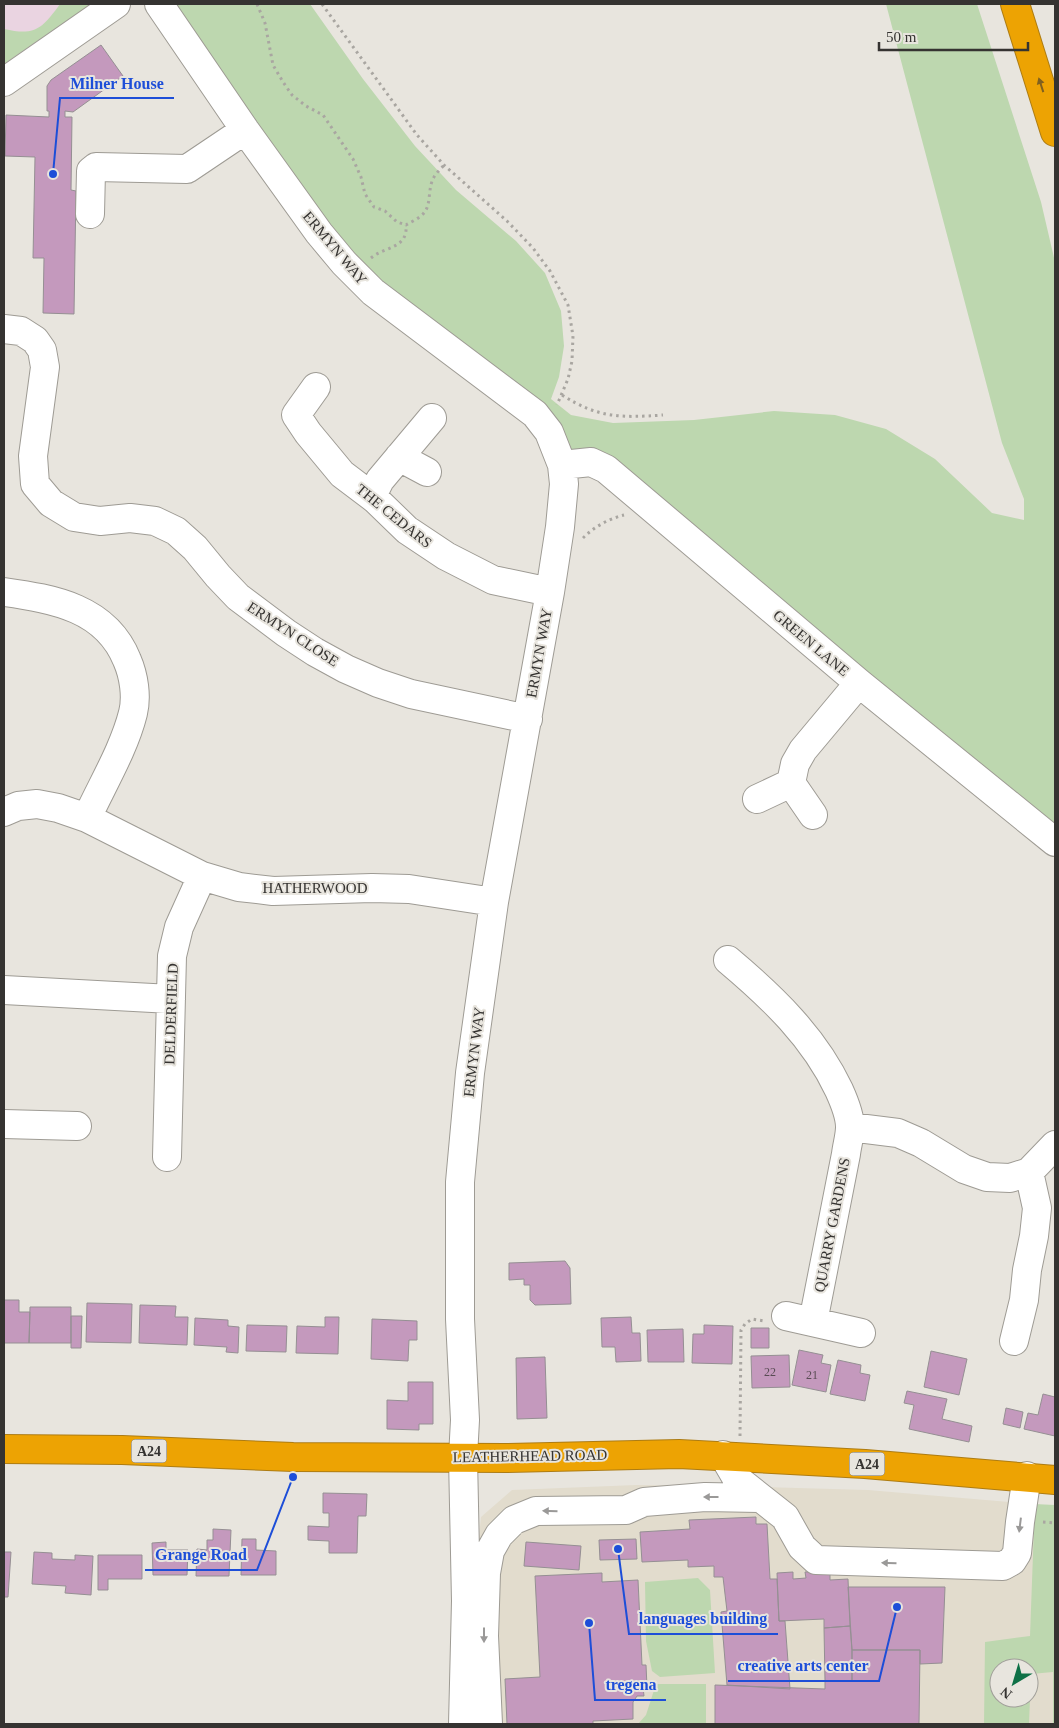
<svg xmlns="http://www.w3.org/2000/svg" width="1059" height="1728" font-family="'Times New Roman',serif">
	<rect width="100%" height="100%" fill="#e8e5de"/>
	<path fill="#ead4e1" d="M 4,4 L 91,4 L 4,64 Z"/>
	<path fill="#e2dccd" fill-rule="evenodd" d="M 636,1485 L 726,1486 L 868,1490 L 1034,1504 L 1055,1518 L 1055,1724 L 477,1724 L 478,1548 L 481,1517 L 512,1490 ZM 999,1668 L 1029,1668 L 1029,1698 L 999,1698 Z"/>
	<path fill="#bdd7af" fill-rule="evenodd" d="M 60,4 L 91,4 L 4,64 L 4,29 C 35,36 42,29 60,4 Z
		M 166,4 L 310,4 L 363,79 L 415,146 L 456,190 L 516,241 L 545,273 L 561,311 L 564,346 L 559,377 L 551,399 L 571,415 L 613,423 L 694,420 L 774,411 L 835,415 L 886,429 L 935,459 L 992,513 L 1024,520 L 1024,499 L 1002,443 L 886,4 L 977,4 L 1041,202 L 1055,262 L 1055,831 L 570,451 L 352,266 Z
		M 1034,1504 L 1055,1505 L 1055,1724 L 1053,1724 L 1053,1672 L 1031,1674 L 1029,1724 L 984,1724 L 985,1642 L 1030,1636 L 1034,1527 L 1032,1519 ZM 999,1668 L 1029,1668 L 1029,1698 L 999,1698 Z
		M 698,1578 L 710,1590 L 715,1673 L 660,1677 L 652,1671 L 646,1641 L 645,1582 Z
		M 656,1684 L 706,1684 L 706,1724 L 638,1724 L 646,1715 Z"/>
	<path fill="#c499bd" stroke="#958f93" d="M 101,45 L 123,76 L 73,112 L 65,111 L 65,117 L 72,117 L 71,190 L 76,191 L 74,314 L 43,313 L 44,258 L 33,258 L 35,157 L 5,156 L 6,115 L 49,117 L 49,111 L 47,111 L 47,86 L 51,80 Z
		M 565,1261 L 570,1268 L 571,1304 L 535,1305 L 530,1300 L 530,1285 L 524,1285 L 524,1279 L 509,1280 L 509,1263 Z
		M 4,1300 L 19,1300 L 19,1312 L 30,1312 L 29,1343 L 4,1343 Z
		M 87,1303 L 132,1304 L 131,1343 L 86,1342 Z
		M 140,1305 L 176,1306 L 175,1317 L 188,1317 L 187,1345 L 139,1343 Z
		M 30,1307 L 71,1307 L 71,1343 L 29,1343 Z
		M 71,1316 L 82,1316 L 81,1348 L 71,1348 Z
		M 325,1317 L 339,1317 L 338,1354 L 296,1353 L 297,1326 L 325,1327 Z
		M 631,1317 L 632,1333 L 640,1333 L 641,1361 L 616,1362 L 615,1347 L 602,1347 L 601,1318 Z
		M 195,1318 L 228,1320 L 228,1326 L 239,1327 L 238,1353 L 226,1352 L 227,1347 L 194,1345 Z
		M 372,1319 L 417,1321 L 417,1340 L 409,1340 L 408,1361 L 371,1359 Z
		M 247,1325 L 287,1326 L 286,1352 L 246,1351 Z
		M 704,1325 L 733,1326 L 732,1364 L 692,1363 L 693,1334 L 704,1334 Z
		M 751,1328 L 769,1328 L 769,1348 L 751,1348 Z
		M 683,1329 L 684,1362 L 648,1362 L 647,1330 Z
		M 799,1350 L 823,1355 L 821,1363 L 831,1365 L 826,1392 L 792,1385 Z
		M 931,1351 L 967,1359 L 959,1395 L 924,1387 Z
		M 789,1355 L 790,1387 L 752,1388 L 751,1356 Z
		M 545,1357 L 547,1418 L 517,1419 L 516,1358 Z
		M 838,1360 L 861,1365 L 860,1373 L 870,1375 L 865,1401 L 830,1394 Z
		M 408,1382 L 433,1382 L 433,1424 L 419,1424 L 419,1430 L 387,1429 L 387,1400 L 408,1401 Z
		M 907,1391 L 947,1399 L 942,1419 L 972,1426 L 969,1442 L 909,1429 L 914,1405 L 904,1403 Z
		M 1043,1394 L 1055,1397 L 1055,1436 L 1024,1429 L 1028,1413 L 1038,1415 Z
		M 1006,1408 L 1023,1412 L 1020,1428 L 1003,1424 Z
		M 323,1493 L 367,1494 L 366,1516 L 358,1516 L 357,1553 L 329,1553 L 329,1541 L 308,1540 L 308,1526 L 329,1527 L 329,1513 L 323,1513 Z
		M 756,1517 L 756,1524 L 767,1524 L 770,1579 L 777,1579 L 779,1621 L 785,1621 L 790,1689 L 727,1685 L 721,1612 L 727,1611 L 723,1577 L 714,1577 L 714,1566 L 688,1567 L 688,1560 L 642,1562 L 640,1532 L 690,1529 L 689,1520 Z
		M 213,1529 L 231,1530 L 229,1576 L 196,1576 L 197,1549 L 207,1550 L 207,1540 L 213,1540 Z
		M 242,1539 L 256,1539 L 256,1550 L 276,1551 L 276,1575 L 241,1575 Z
		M 636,1539 L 637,1559 L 600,1560 L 599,1540 Z
		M 166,1542 L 166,1550 L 188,1550 L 187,1575 L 153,1575 L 152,1543 Z
		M 526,1542 L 581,1546 L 579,1570 L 524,1566 Z
		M 4,1552 L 11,1552 L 8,1597 L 4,1597 Z
		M 34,1552 L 52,1553 L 52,1559 L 75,1560 L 75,1555 L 93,1556 L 91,1595 L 65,1593 L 66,1586 L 32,1584 Z
		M 98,1555 L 142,1555 L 142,1579 L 108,1579 L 108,1590 L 98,1590 Z
		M 830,1571 L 830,1580 L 848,1579 L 850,1626 L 824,1628 L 824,1619 L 779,1621 L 777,1573 L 793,1572 L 793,1579 L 806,1578 L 805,1572 Z
		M 602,1573 L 602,1582 L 638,1580 L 642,1665 L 646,1665 L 647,1687 L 643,1687 L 644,1696 L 637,1696 L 633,1702 L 633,1719 L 593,1721 L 593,1724 L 507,1724 L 505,1679 L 540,1677 L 535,1576 Z
		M 848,1587 L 945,1587 L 942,1663 L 920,1664 L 920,1650 L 852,1650 Z
		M 850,1626 L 852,1650 L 852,1681 L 825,1681 L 824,1628 Z
		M 852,1650 L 920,1650 L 919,1724 L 715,1724 L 715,1685 L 825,1689 L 825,1681 L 852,1681 Z"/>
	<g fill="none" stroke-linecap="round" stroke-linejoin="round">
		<g stroke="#9e9b94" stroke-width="30">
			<path id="minor" d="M 159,4 L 245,130 L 319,233 L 344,263 L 373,292 L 535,414 L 549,432 L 562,465 L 564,484 L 560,527 L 550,592 L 494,902 L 470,1073 L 460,1182 L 460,1319 L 465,1420 L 463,1457 L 466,1601 L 463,1724
				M 4,82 L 116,4
				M 90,214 L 91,171 L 96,167 L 187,169 L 245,130
				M 4,329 L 21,331 L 35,340 L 42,350 L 45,367 L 33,456 L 35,484 L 51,503 L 74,517 L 100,521 L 130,518 L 155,521 L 176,531 L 195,548 L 218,576 L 238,597 L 286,633 L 315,652 L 346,669 L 378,683 L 411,694 L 528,719
				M 316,387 L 296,415 L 308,433 L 342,474 L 375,499 L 407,530 L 446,556 L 493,580 L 550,592
				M 399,457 L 427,472
				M 562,465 L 591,462 L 606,469 L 859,683 L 1055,842
				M 375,499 L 375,490 L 380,480 L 432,418
				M 4,592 C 54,599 106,608 127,660 C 134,676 137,697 133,713 C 124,749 102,785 87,818
				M 791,783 L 813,815
				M 757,799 L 791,783 L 795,764 L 803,750 L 859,683
				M 4,812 L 18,806 L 37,804 L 58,808 L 87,818 L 202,876 L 239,887 L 273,891 L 372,888 L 409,889 L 494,902
				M 728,960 C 772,997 814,1037 839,1090 C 844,1101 850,1115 850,1127 C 850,1136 847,1145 846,1154 L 813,1322
				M 4,990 L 171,999
				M 4,1124 L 77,1126
				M 850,1127 L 898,1133 L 921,1143 L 964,1169 L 987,1177 L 1010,1178 L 1029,1172 L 1055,1145
				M 167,1157 L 172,956 L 179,927 L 202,876
				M 786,1316 L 861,1333
				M 1014,1341 L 1024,1300 L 1027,1270 L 1034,1236 L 1037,1208 L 1029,1172
				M 723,1455 L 737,1479 L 785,1517 L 802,1547 L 816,1560 L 1003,1566 L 1012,1561 L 1017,1553 L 1020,1522 L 1027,1476
				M 488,1724 L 484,1636 L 486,1573 L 490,1551 L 499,1535 L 514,1520 L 536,1511 L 626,1510 L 644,1502 L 705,1497 L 759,1498"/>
		</g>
		<g stroke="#ad7c13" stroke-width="30">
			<path id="highway" d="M 1015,4 L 1055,132
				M 4,1449 L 122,1450 L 293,1457 L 505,1458 L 679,1454 L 865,1464 L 1055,1480"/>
		</g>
		<path stroke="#a9a6a1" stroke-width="3" stroke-dasharray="2.5 4" stroke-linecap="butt" d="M 257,4 L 265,23 L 273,65 L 283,82 L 292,95 L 306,106 L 323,115 L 353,159 L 361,177 L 365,194 L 374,207 L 385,211 L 397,222 L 406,225 C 411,222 418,219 423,214 C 432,205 427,189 434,177 C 436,173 441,169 444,165
			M 322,4 L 417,135 L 444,165 L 507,221 L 533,248 L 550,271 L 568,305 L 573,336 L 572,361 L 568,379 L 557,405
			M 371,258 C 385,246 408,249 406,225
			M 562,395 C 598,418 621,418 663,415
			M 583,538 C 594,527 608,519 624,515
			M 740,1436 L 741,1330 L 745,1324 L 752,1319 L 764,1321
			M 1043,1522 L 1055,1523"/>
		<use href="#minor" stroke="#fff" stroke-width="28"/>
		<use href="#highway" stroke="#eda303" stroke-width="28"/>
	</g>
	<defs><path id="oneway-solid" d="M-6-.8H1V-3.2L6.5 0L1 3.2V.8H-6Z" transform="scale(1.25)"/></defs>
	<use fill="#7f601f" href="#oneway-solid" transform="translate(1041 85) rotate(-108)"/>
	<g fill="#9a9998">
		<use href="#oneway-solid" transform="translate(711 1497) rotate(-180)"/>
		<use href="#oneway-solid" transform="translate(550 1511) rotate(-179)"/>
		<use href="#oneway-solid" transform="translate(1020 1525) rotate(97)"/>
		<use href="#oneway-solid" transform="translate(889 1563) rotate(-178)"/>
		<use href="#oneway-solid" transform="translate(484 1635) rotate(90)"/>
	</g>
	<g text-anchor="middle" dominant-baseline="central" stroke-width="4" stroke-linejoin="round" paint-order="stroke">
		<g font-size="12" fill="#594c54">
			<text x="770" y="1372">22</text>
			<text x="812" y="1375">21</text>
		</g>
		<g fill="#e8e5de" stroke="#6b6865" stroke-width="1">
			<rect x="131.5" y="1439.5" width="35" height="23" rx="4"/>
			<rect x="849.5" y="1452.5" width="35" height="23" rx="4"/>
		</g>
		<g font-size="14" font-weight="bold" fill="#353331">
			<text x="149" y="1451">A24</text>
			<text x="867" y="1464">A24</text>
		</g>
		<g font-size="15" fill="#353331" stroke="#e8e5de">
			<text transform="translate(335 248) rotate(50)">ERMYN WAY</text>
			<text transform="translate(394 516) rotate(39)">THE CEDARS</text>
			<text transform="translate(293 634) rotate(33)">ERMYN CLOSE</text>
			<text transform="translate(811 643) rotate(40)">GREEN LANE</text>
			<text transform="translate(539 653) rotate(-80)">ERMYN WAY</text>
			<text x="315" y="888">HATHERWOOD</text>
			<text transform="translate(171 1014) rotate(-88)">DELDERFIELD</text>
			<text transform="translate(474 1052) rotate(-83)">ERMYN WAY</text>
			<text transform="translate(832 1225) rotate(-79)">QUARRY GARDENS</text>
			<text transform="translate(530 1456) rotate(-1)">LEATHERHEAD ROAD</text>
		</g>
	</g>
	<path fill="none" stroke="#1d4ed8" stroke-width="2" d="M53 174L60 98H174M293 1477L257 1570H145M618 1549L629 1634H778M897 1607L879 1681H728M589 1623L595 1700H666"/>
	<g fill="#1d4ed8" stroke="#e8e5de" stroke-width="2">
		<circle cx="53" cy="174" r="5"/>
		<circle cx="293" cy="1477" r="5"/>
		<circle cx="618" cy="1549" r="5"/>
		<circle cx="897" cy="1607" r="5"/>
		<circle cx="589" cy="1623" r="5"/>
	</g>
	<g font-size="16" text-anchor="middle" font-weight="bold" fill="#1d4ed8" stroke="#e8e5de" stroke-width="4" stroke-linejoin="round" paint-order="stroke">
		<text x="117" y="89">Milner House</text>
		<text x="201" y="1560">Grange Road</text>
		<text x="703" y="1624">languages building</text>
		<text x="803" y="1671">creative arts center</text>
		<text x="631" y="1690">tregena</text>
	</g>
	<rect width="1059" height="1728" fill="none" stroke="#353331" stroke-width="10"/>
	<g transform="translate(1014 1683) rotate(218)"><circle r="24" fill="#e8e5de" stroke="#a09e99"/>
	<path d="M0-4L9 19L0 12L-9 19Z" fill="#0e7046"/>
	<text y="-8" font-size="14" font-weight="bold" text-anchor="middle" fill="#353331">N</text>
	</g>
	<path d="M879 42v8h149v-8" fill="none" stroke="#353331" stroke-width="2.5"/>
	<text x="886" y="42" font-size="15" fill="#353331" stroke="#e8e5de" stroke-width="4" paint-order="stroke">50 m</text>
</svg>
